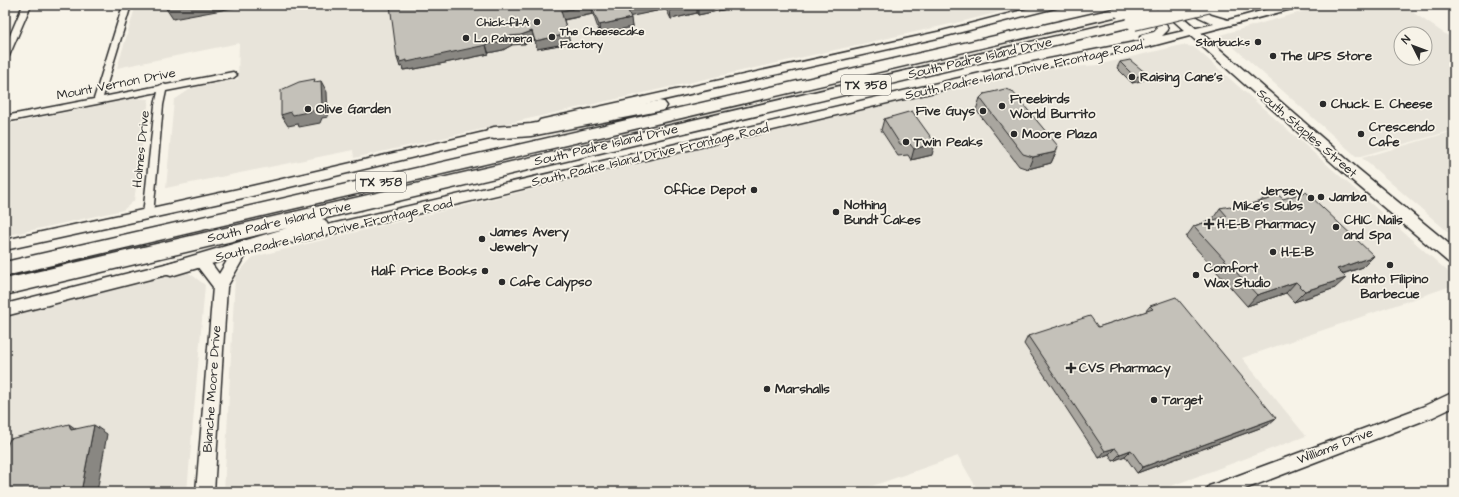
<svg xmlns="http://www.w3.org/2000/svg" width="1459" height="497" font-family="'Architects Daughter',sans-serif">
	<rect width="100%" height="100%" fill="#f7f3e8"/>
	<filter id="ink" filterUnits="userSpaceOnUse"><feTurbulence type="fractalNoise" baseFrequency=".025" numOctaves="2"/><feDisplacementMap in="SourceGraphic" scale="8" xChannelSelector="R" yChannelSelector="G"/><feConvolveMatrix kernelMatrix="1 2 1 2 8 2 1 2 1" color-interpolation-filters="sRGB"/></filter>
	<g filter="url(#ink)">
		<path fill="#e8e4da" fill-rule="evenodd" d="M 136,5 L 1027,5 L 964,21 L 354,158 L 353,150 L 166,188 L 174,100 L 192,88 L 238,79 L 239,43 L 117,68 Z
			M 1326,5 L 1402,5 L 1454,40 L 1454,130 L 1357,157 L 1220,35 ZM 1401,34 L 1425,34 L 1425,58 L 1401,58 Z
			M 1182,45 L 1194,47 L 1454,277 L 1454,285 L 1242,358 L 1306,436 L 1155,492 L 979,492 L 958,456 L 855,492 L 224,492 L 235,276 L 253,257 L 949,88 L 1051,69 L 1097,65 Z
			M 135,98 L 149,99 L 134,201 L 123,210 L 5,236 L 5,125 Z
			M 1454,131 L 1454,237 L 1362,158 Z
			M 188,272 L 205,285 L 187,492 L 5,492 L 5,316 Z"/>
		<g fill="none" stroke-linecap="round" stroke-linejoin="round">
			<g stroke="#2b2b2b" stroke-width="3">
				<path id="street" d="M 23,5 L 31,5 L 9,56 L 5,59 L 5,47 Z
					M 123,5 L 131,5 L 103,97 L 159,86 L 163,84 L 166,85 L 233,72 L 237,75 L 233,78 L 166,91 L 163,105 L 153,215 L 151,218 L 145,218 L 143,215 L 155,105 L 158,92 L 5,122 L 5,116 L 94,99 Z"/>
			</g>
			<g stroke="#2b2b2b" stroke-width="3">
				<path id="secondary" d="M 1042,5 L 1060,5 L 1059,7 L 942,37 L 544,127 L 540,126 L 538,123 L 540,120 L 544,119 L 942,31 Z
					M 1185,5 L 1197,5 L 1211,15 L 1228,20 L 1283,5 L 1300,5 L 1299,7 L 1148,47 L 998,77 L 293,243 L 288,242 L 286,238 L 288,234 L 293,233 L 998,69 L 1145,40 L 1140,37 L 1142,35 L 1154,32 L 1157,29 L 1156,25 L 1142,10 L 1147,7 C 1156,9 1166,21 1168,30 L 1162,36 L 1214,24 L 1199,17 Z
					M 506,127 L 510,128 L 512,131 L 510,134 L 252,196 L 5,250 L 5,240 L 252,186 Z
					M 241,244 L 246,246 L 248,250 L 227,287 L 214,492 L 196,492 L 213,287 L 194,262 L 196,258 C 207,254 213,266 219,274 L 236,246 Z
					M 181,260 L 186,262 L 188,266 L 186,270 L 5,316 L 5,304 Z
					M 1454,392 L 1454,407 L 1433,417 L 1237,492 L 1206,492 L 1209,486 L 1215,484 L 1422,407 Z"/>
			</g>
			<g stroke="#2b2b2b" stroke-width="3">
				<path id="primary" d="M 1156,5 L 1169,5 L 1358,169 L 1454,248 L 1454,263 L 1448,262 L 1348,177 Z"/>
			</g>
			<g stroke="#2b2b2b" stroke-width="3">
				<path id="highway" d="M 1122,7 L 1127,8 L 1129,11 L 1127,14 L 5,276 L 5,262 Z
					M 1134,18 L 1139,19 L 1141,22 L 1139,25 L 322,219 L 325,220 L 328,225 L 325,230 L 171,276 L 165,274 L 162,269 L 165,264 L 287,228 L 5,295 L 5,279 Z
					M 659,101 L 664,102 L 667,106 L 664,110 L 531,136 L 494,139 L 488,137 L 486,133 L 488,129 L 494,127 L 531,124 Z"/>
			</g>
			<use href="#street" fill="#f7f3e8" fill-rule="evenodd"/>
			<use href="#secondary" fill="#f7f3e8" fill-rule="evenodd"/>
			<use href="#primary" fill="#f7f3e8" fill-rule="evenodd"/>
			<use href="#highway" fill="#f7f3e8" fill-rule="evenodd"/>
			<g stroke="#2b2b2b" stroke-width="18" stroke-linecap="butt">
				<path id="highway-bridge" d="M 1122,11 L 1149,5
					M 1134,22 L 1207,5"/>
			</g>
			<use href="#highway-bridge" stroke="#f7f3e8" stroke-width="16"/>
		</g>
		<path fill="#a9a69f" stroke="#2b2b2b" d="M 390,5 L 733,5 L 733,6 L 727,8 L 727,9 L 698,15 L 697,13 L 671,19 L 666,9 L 630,16 L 632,27 L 600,34 L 593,14 L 564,20 L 570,43 L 537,49 L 534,40 L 524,44 L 512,45 L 503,50 L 488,53 L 489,54 L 410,70 L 410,69 L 403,70 L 402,66 L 400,67 Z
			M 1120,62 L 1147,74 L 1144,80 L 1132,83 L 1117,68 Z
			M 980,98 L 1056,152 L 1051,163 L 1028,169 L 1019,166 L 976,110 Z
			M 884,119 L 932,155 L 911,160 L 908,155 L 898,156 L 881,130 Z
			M 1266,195 L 1283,199 L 1363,267 L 1343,274 L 1335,288 L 1294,302 L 1286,293 L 1247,306 L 1186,237 L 1194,226 L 1212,220 L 1220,208 L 1233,209 L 1261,201 Z
			M 1150,306 L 1268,425 L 1137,473 L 1125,456 L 1113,461 L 1109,454 L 1099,458 L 1024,344 L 1028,336 L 1098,327 L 1145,312 Z"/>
		<path fill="#898782" stroke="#2b2b2b" d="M 177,5 L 249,5 L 173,19 L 165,7 Z
			M 591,5 L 593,14 L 562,20 L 561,11 Z
			M 642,5 L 666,5 L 666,9 L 628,17 L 627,8 Z
			M 694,5 L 697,5 L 697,13 L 671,19 L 670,10 Z
			M 706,5 L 733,5 L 733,6 L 727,8 L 727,9 L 698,15 L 698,7 Z
			M 631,18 L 632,27 L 600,34 L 599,25 Z
			M 532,31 L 534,40 L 524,44 L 521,35 Z
			M 568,34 L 570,43 L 537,49 L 535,41 Z
			M 509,36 L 512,45 L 503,50 L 488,53 L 486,44 Z
			M 486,45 L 489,54 L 410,70 L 410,69 L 403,70 L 402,66 L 400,67 L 397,58 Z
			M 1147,74 L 1144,80 L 1132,83 L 1135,77 Z
			M 321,81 L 327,92 L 328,117 L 322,118 L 320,123 L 299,127 L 298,124 L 288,126 L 281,115 Z
			M 935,143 L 932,155 L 911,160 L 914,149 Z
			M 1056,152 L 1051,163 L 1028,169 L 1033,157 Z
			M 1374,256 L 1363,267 L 1326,279 L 1337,269 Z
			M 1346,278 L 1335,288 L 1294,302 L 1305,291 Z
			M 1296,282 L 1286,293 L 1247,306 L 1257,295 Z
			M 1276,418 L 1268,425 L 1137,473 L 1143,467 Z
			M 69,424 L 82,433 L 71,430 Z
			M 94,425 L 107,434 L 97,492 L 81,492 Z
			M 1115,448 L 1109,454 L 1099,458 L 1105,451 Z
			M 1131,450 L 1125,456 L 1113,461 L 1120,454 Z"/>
		<path fill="#c4c1b9" stroke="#2b2b2b" d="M 166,5 L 177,5 L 165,7 Z
			M 390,5 L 642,5 L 627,8 L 631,18 L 599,25 L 591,5 L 561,11 L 568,34 L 535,41 L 532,31 L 521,35 L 509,36 L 501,42 L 486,44 L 486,45 L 407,62 L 407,60 L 400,62 L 399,57 L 397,58 Z
			M 668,5 L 694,5 L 670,10 Z
			M 697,5 L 706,5 L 698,7 Z
			M 1130,60 L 1147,74 L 1135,77 L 1120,62 Z
			M 315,79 L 314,82 L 321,81 L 322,105 L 316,107 L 313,111 L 293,115 L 291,112 L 281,115 L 281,90 L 299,82 Z
			M 1005,89 L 1012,91 L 1058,146 L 1056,152 L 1033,157 L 1023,154 L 980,98 L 984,94 Z
			M 912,111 L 935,143 L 914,149 L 910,144 L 900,144 L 884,119 Z
			M 1275,192 L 1283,199 L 1306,192 L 1374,256 L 1337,269 L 1346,278 L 1305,291 L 1296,282 L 1257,295 L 1194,226 L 1227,216 L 1220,208 L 1230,206 L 1233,209 L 1270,199 L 1266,195 Z
			M 1176,297 L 1276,418 L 1143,467 L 1131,450 L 1120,454 L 1115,448 L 1105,451 L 1028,336 L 1090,316 L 1098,327 L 1153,309 L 1150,306 Z
			M 69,424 L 71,430 L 94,425 L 81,492 L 5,492 L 5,448 L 6,448 L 10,439 Z"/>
	</g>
	<g fill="#2b2b2b" stroke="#f7f3e8" stroke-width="1.5">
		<circle cx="537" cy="22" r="4"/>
		<circle cx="552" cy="37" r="4"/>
		<circle cx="466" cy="38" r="4"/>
		<circle cx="1258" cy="42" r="4"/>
		<circle cx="1273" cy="56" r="4"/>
		<circle cx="1132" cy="77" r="4"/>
		<circle cx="1323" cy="104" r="4"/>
		<circle cx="1002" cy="106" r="4"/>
		<circle cx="308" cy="109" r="4"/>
		<circle cx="983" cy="111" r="4"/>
		<circle cx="1014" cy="134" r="4"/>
		<circle cx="1361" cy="134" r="4"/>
		<circle cx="906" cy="142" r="4"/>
		<circle cx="754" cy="190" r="4"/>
		<circle cx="1321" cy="197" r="4"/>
		<circle cx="1311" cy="198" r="4"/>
		<circle cx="836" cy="212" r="4"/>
		<path d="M1207 218h4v4h4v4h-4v4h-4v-4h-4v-4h4z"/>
		<circle cx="1336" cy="227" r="4"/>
		<circle cx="482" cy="239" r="4"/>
		<circle cx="1273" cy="252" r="4"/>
		<circle cx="1390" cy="265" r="4"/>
		<circle cx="485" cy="271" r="4"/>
		<circle cx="1196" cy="275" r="4"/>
		<circle cx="502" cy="282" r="4"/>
		<path d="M1069 362h4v4h4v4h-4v4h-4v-4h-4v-4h4z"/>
		<circle cx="767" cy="389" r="4"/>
		<circle cx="1154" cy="400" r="4"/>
	</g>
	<g text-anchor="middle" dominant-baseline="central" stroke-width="3.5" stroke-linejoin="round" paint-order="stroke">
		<g font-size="11" font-weight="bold" fill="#2b2b2b" stroke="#f7f3e8" text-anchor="end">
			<text x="529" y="22">Chick-fil-A</text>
			<text x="560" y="31" text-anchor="start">The Cheesecake<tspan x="560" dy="13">Factory</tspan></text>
			<text x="474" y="38" text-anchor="start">La Palmera</text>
			<text x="1250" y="42">Starbucks</text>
		</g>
		<g fill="#f7f3e8" stroke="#686764" stroke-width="1">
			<rect x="841" y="75" width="50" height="20" rx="3"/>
			<rect x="356" y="172" width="50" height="20" rx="3"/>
		</g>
		<g font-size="12" font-weight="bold" fill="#2b2b2b">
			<text x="866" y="85">TX 358</text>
			<text x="381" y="182">TX 358</text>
		</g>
		<g font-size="13" font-weight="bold" fill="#2b2b2b" stroke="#f7f3e8" text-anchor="start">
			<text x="1281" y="56">The UPS Store</text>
			<text x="1140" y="77">Raising Cane's</text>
			<text x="1010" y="99">Freebirds<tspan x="1010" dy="15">World Burrito</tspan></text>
			<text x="1331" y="104">Chuck E. Cheese</text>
			<text x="316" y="109">Olive Garden</text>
			<text x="975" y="111" text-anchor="end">Five Guys</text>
			<text x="1369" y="127">Crescendo<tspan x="1369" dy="15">Cafe</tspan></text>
			<text x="1022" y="134">Moore Plaza</text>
			<text x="914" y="142">Twin Peaks</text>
			<text x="746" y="190" text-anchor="end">Office Depot</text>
			<text x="1303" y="191" text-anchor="end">Jersey<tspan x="1303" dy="15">Mike's Subs</tspan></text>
			<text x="1329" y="197">Jamba</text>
			<text x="844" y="205">Nothing<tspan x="844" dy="15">Bundt Cakes</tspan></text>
			<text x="1344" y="220">CHIC Nails<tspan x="1344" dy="15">and Spa</tspan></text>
			<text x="1217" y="224">H-E-B Pharmacy</text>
			<text x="490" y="232">James Avery<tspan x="490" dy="15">Jewelry</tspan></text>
			<text x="1281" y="252">H-E-B</text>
			<text x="1204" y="268">Comfort<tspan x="1204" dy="15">Wax Studio</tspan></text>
			<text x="477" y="271" text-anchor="end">Half Price Books</text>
			<text x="1390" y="279" text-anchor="middle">Kanto Filipino<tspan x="1390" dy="15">Barbecue</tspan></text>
			<text x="510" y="282">Cafe Calypso</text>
			<text x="1079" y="368">CVS Pharmacy</text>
			<text x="775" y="389">Marshalls</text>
			<text x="1162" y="400">Target</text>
		</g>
		<g font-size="13" fill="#2b2b2b" stroke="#f7f3e8">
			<text transform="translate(980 58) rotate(-13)">South Padre Island Drive</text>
			<text transform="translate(1024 70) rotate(-12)">South Padre Island Drive Frontage Road</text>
			<text transform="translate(116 84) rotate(-11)">Mount Vernon Drive</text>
			<text transform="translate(1307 133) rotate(41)">South Staples Street</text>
			<text transform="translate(606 145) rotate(-13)">South Padre Island Drive</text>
			<text transform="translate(141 149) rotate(-84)">Holmes Drive</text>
			<text transform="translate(650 155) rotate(-13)">South Padre Island Drive Frontage Road</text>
			<text transform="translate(279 222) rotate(-13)">South Padre Island Drive</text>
			<text transform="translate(334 230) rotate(-13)">South Padre Island Drive Frontage Road</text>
			<text transform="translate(212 389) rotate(-86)">Blanche Moore Drive</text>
			<text transform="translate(1335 446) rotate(-21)">Williams Drive</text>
		</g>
	</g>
	<rect width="1459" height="497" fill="none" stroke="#f7f3e8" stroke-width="20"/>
	<rect x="10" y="10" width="1439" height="477" fill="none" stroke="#2b2b2b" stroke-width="1.5" filter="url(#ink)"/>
	<g transform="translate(1413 46) rotate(312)"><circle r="19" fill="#f7f3e8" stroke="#a5a39c"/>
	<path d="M0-3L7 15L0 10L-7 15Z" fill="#2b2b2b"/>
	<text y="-6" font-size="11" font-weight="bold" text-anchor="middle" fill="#2b2b2b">N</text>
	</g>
</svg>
